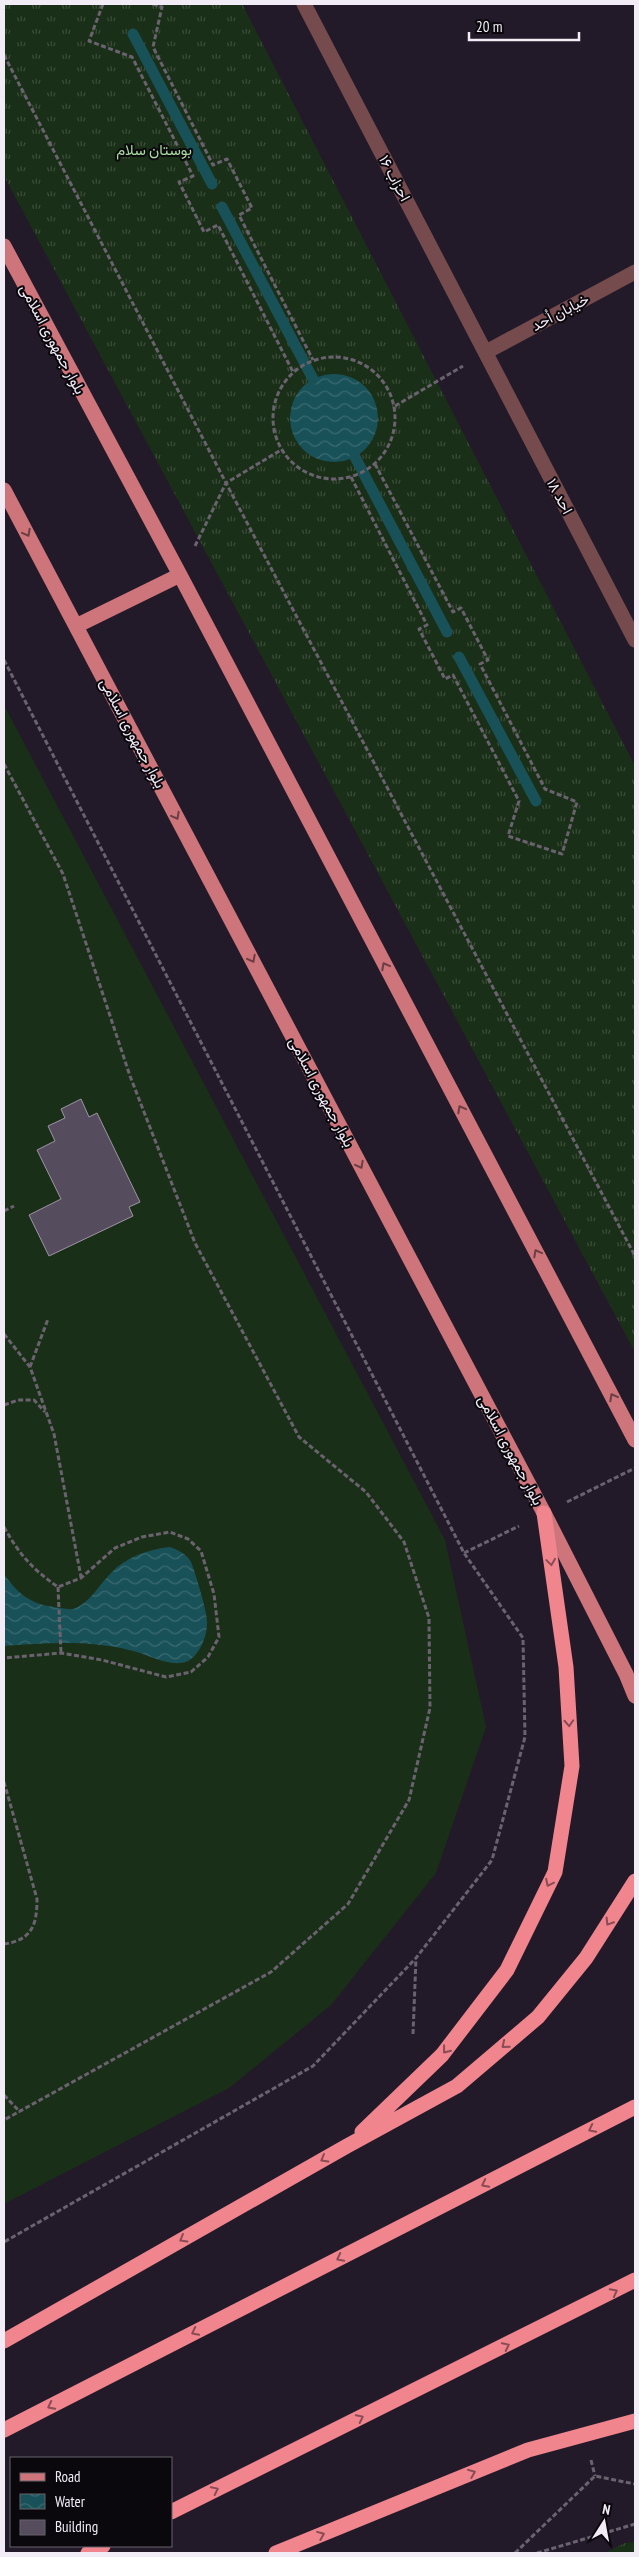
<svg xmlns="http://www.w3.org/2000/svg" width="639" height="2557" font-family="'PT Sans Narrow',Vazirmatn,sans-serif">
	<defs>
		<pattern id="grass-tufts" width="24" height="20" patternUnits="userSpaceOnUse" patternTransform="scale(1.25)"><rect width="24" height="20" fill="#1a2f17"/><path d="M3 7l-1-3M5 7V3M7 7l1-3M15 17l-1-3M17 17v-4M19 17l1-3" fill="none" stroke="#3c4d39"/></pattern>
		<pattern id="water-waves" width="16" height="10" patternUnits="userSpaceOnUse" patternTransform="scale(1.25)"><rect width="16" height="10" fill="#195158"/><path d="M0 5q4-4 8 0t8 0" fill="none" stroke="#3b6a71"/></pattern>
	</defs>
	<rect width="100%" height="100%" fill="#231a29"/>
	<path fill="url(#grass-tufts)" d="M 4,4 L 242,4 L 635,766 L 635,1352 L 4,176 Z
		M 635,2542 L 635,2553 L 604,2553 L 625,2543 Z"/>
	<path fill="#1a2f17" d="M 4,705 L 445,1540 L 486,1727 L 436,1873 L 331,2005 L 229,2088 L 4,2204 Z"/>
	<path fill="url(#water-waves)" d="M290 418a44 44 0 1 1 88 0a44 44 0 1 1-88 0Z
		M 170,1547 C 178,1550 187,1554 191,1562 C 195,1572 207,1611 207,1621 C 208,1634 200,1655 188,1661 C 171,1669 146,1653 129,1650 C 87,1640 47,1643 4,1646 L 4,1574 C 20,1597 33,1605 61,1608 C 66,1609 71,1610 76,1608 C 91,1601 99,1585 111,1573 C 126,1557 149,1549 170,1547 Z"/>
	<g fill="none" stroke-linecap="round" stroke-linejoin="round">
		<path stroke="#195158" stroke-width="11" d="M 133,34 L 212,184
			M 222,207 L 313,379
			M 355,457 L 447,632
			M 459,657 L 536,801"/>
	</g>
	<path fill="#554c5d" stroke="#9e94a7" d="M 81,1099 L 89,1117 L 97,1113 L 140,1202 L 129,1207 L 133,1216 L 49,1256 L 29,1215 L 61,1199 L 37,1150 L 55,1141 L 48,1126 L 65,1118 L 61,1109 Z"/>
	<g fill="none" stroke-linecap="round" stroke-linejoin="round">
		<path stroke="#6a626f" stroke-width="3" stroke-dasharray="5 2.5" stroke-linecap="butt" d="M 103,4 L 89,41 L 132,57 L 193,176 L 179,182 L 204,232 L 218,225 L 293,372
			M 153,4 L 162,7 L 153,47 L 213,165 L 227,159 L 252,208 L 239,215 L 313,360
			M 4,55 L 226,483 L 635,1256
			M273 418a61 61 0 1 1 122 0a61 61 0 1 1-122 0Z
			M 395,406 L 463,366
			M 351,477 L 427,625 L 419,629 L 445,679 L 453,675 L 519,801 L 508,836 L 562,854 L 577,802 L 545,789 L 480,664 L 488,660 L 461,608 L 453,612 L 375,464
			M 195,546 L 226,483 L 281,450
			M 4,660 L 464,1553 L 523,1638 L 525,1737 L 492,1860 L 416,1958 L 313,2066 L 4,2242
			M 4,764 L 63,874 L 130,1076 L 195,1243 L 299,1437 L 366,1492 L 404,1542 L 429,1618 L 430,1708 L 409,1800 L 348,1904 L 271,1972 L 4,2120
			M 4,1211 L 14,1206
			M 4,1334 L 30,1367 L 54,1434 L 81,1577
			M 30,1367 L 48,1319
			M 4,1405 L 18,1400 L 34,1400 L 45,1412
			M 567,1502 L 635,1468
			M 4,1527 C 19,1554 32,1569 58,1587 L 81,1578 L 115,1548 L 142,1537 L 170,1532 L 188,1539 L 201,1551 L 214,1594 L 219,1637 L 208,1657 L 191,1672 L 166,1677 L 102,1660 L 61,1653 L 4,1658
			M 464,1553 L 519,1526
			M 58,1587 L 61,1653
			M 4,1782 L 37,1899 C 37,1925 32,1940 4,1944
			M 413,2034 L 416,1958
			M 4,2095 L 20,2112
			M 591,2460 L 595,2476
			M 515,2553 L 595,2476 L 635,2484
			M 537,2553 L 635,2524"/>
		<path stroke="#764b4d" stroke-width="15" d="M 304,4 L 635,640
			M 486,352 L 635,272"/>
		<path stroke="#ce757b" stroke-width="15" d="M 4,246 L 180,575 L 635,1440
			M 4,490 L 544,1513 L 626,1674 L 635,1696
			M 76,626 L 180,575"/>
		<path stroke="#f1858e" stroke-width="15" d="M 362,2132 L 442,2055 L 507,1970 L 555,1872 L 572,1766 L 566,1667 L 544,1513
			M 4,2341 L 347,2146 L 457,2086 L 538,2017 L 586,1958 L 635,1881
			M 4,2430 L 635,2107
			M 171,2512 L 635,2280
			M 88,2553 L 103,2546
			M 276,2553 L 528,2450 L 635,2421"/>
	</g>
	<defs><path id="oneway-chevron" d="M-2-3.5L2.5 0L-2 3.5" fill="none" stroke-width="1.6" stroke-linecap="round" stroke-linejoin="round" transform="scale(1.25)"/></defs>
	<g stroke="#6c3e44">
		<use href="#oneway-chevron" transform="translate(27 533) rotate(62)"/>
		<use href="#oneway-chevron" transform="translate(176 816) rotate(62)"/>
		<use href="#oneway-chevron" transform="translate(252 959) rotate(62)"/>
		<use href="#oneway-chevron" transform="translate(385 966) rotate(-118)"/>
		<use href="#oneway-chevron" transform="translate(461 1109) rotate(-118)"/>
		<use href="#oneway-chevron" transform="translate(360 1165) rotate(62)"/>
		<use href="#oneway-chevron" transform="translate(537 1253) rotate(-118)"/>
		<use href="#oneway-chevron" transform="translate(613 1397) rotate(-118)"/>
	</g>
	<g stroke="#894c54">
		<use href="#oneway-chevron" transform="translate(551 1562) rotate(82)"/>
		<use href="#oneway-chevron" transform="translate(569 1723) rotate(87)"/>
		<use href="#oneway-chevron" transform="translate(549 1883) rotate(116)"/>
		<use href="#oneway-chevron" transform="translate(609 1922) rotate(122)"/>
		<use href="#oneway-chevron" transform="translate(505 2045) rotate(140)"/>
		<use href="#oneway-chevron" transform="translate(446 2050) rotate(128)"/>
		<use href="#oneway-chevron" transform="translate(592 2129) rotate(153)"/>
		<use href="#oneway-chevron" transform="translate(324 2159) rotate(150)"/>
		<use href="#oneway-chevron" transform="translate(485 2184) rotate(153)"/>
		<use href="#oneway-chevron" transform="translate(183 2239) rotate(150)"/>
		<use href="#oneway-chevron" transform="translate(340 2258) rotate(153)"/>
		<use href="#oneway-chevron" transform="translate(614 2292) rotate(-28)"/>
		<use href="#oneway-chevron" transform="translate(195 2332) rotate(153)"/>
		<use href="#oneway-chevron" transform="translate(506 2346) rotate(-26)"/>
		<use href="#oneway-chevron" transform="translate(51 2406) rotate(153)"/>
		<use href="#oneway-chevron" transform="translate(360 2418) rotate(-26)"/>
		<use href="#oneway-chevron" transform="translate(472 2473) rotate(-22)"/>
		<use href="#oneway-chevron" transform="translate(215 2490) rotate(-26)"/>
		<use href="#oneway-chevron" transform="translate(321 2535) rotate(-22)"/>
	</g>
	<g text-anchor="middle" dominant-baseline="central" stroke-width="4" stroke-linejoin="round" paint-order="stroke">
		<g font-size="15" fill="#a7dd9e" stroke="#0a070d">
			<text x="154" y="149">بوستان سلام</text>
		</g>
		<g font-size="15" fill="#f2ecf6" stroke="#0a070d">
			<text transform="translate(395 178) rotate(62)">احزاب ۱۶</text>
			<text transform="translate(560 312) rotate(-28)">خیابان اُحد</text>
			<text transform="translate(53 339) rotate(62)">بلوار جمهوری اسلامی</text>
			<text transform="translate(560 496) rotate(62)">احد ۱۸</text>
			<text transform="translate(133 733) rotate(62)">بلوار جمهوری اسلامی</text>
			<text transform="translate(322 1092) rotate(62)">بلوار جمهوری اسلامی</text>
			<text transform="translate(511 1450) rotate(62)">بلوار جمهوری اسلامی</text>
		</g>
	</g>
	<rect width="639" height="2557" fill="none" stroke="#f2ecf6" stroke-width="10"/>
	<rect x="10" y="2457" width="162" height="90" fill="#0a070d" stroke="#67636a"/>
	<rect x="20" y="2473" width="25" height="8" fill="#ce757b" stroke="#67636a"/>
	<text x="55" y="2482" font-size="15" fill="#f2ecf6">Road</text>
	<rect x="20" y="2494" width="25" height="15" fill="url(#water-waves)" stroke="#67636a"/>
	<text x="55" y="2507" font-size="15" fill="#f2ecf6">Water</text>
	<rect x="20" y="2520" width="25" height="15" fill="#554c5d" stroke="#67636a"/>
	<text x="55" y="2532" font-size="15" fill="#f2ecf6">Building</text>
	<g transform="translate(604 2522) rotate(11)" stroke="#0a070d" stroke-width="4" paint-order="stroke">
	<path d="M0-4L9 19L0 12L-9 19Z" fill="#f2ecf6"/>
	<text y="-8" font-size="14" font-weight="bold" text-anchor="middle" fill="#f2ecf6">N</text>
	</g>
	<path d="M469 32v8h110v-8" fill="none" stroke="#f2ecf6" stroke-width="2.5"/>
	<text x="476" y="32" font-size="15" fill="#f2ecf6" stroke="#0a070d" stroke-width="4" paint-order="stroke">20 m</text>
</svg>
